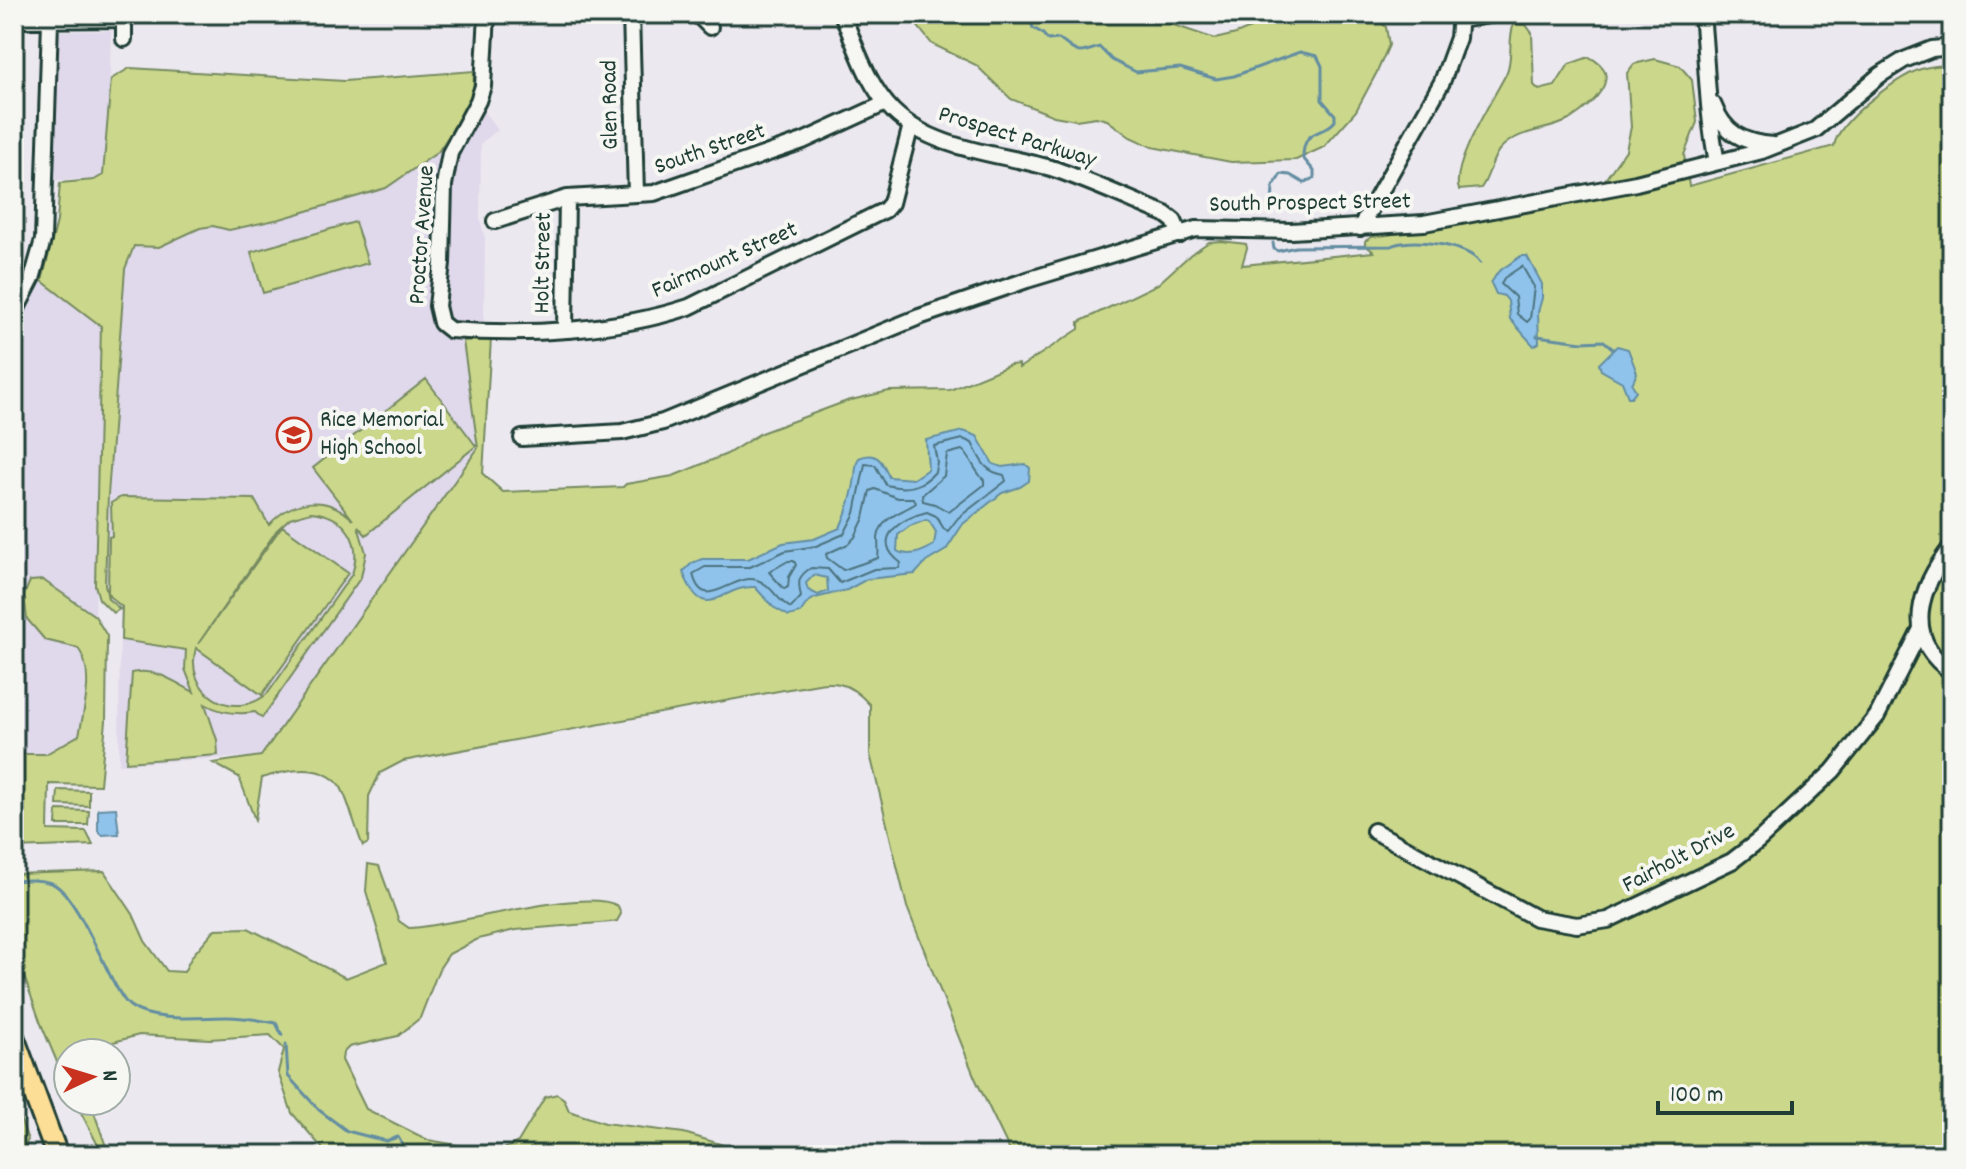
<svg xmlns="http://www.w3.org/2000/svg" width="1966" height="1169" font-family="Dekko,sans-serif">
	<rect width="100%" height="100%" fill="#ece8ef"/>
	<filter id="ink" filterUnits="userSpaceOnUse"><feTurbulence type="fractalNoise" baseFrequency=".0125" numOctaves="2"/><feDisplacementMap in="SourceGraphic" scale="16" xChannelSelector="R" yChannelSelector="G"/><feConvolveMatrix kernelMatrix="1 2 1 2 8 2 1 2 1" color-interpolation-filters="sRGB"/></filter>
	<g filter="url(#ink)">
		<path fill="#e0d8eb" d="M 58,31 L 111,31 L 107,179 L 54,180 Z
			M 473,98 L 498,130 L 481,143 L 480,219 L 485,238 L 484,322 L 463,341 L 478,448 L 261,756 L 119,764 L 120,609 L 108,599 L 106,593 L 105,554 L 125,269 L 134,245 L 159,247 L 200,228 L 213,226 L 229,230 L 280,219 L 457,121 Z
			M 14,251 L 42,281 L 101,326 L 95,616 L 85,658 L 86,697 L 79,735 L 46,754 L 14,754 Z"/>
		<path fill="#cbd88b" stroke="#758a60" stroke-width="2" fill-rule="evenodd" d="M 908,14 L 1151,14 L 1159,20 L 1215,39 L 1236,34 L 1284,14 L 1365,14 L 1373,15 L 1386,27 L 1389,45 L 1377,72 L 1356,111 L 1324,147 L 1296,160 L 1231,162 L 1152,147 L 1130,137 L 1107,120 L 1096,117 L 1076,120 L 1054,116 L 1011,99 L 976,65 L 932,44 Z
			M 1514,24 L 1526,25 L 1532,33 L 1534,85 L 1539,90 L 1555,86 L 1569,64 L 1589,57 C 1627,75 1591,106 1569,120 C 1547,132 1518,129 1500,149 C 1491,159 1490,176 1481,188 L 1459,190 C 1450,165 1494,98 1506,74 C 1514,58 1507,40 1514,24 Z
			M 1655,59 L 1680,66 L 1692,80 L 1697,122 L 1684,155 L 1689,186 L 1834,146 C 1838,121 1896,77 1921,69 C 1931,66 1941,65 1952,65 L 1952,1155 L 1012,1155 L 975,1078 L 907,907 L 870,754 L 870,705 C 842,673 826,684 789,689 L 403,761 L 380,773 L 369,796 L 368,843 L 363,846 C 357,833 346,793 340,786 C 322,762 286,770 262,778 L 255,820 L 239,777 L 213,763 L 261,756 L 478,448 L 463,341 L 491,338 L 483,474 L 503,492 L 623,487 L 626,484 L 673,476 L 727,454 L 761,433 L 847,401 L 889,391 L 950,390 L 1010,365 L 1019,364 L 1019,368 L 1079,329 L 1079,322 L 1158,284 L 1191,254 L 1209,242 L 1221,241 L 1246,244 L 1247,248 L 1242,265 L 1374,252 L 1365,245 L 1365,241 L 1372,237 L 1451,226 L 1585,199 L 1604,181 L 1626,150 L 1631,127 L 1627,73 L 1634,64 Z
			M 130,68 L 344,81 L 474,71 L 473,98 L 438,152 L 386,188 L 280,219 L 229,230 L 213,226 L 200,228 L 159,247 L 134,246 L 125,269 L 108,495 L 105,584 L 108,599 L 120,609 L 113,613 L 99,599 L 95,585 L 101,326 L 42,281 L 57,221 L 60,183 L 94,180 L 103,175 L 111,79 Z
			M 355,222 L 368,263 L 263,293 L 251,252 Z
			M 426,379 L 476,446 L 366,535 L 358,526 L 366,553 L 361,577 L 262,718 L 255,712 C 236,715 221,713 205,704 L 217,740 L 218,755 L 126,762 L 132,673 C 156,667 174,682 194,692 L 185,669 L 186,650 L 121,640 L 122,607 L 110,597 L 108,592 L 109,537 L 112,536 L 111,503 L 121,497 L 254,499 L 269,525 C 292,499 327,493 353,520 L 313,468 ZM 311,512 C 345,515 363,541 352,574 L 268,693 C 234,723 183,693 196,648 L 262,695 L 348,573 L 282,526 L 198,644 L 277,530 L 290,518 Z
			M 43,580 L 95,616 L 107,636 L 106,721 L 100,785 L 49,784 L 48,830 L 86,831 L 93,845 L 14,848 L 14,754 L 46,754 L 79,735 C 84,710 95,671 78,648 L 45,640 L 27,619 L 24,595 L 30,581 Z
			M 58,790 L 89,791 L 89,806 L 57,805 Z
			M 57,810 L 89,811 L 88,825 L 56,825 Z
			M 368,864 L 379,866 L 399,921 L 409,928 C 453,927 586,886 618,906 L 621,914 L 617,921 L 611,922 L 515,930 L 478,939 L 449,954 L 439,969 L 420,1018 L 398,1036 L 349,1047 L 343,1053 L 342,1060 L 366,1109 L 428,1140 L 498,1152 L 518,1142 L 545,1097 L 557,1094 L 564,1099 L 569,1111 L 605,1123 L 684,1133 L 756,1155 L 328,1155 L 292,1113 L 278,1072 L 284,1049 L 270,1035 L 210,1039 L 139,1035 L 88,1049 L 84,1053 L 68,1053 L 68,1088 L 41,1024 L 14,948 L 14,874 L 104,871 L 133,914 L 145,941 L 167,971 L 184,972 L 192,956 L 215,929 L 248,928 L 346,978 L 387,962 L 366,891 Z
			M 75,1101 L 90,1101 L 109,1155 L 103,1155 Z
			M 14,1102 L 28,1140 L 20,1155 L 14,1155 Z"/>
		<path fill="#90c3ec" stroke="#638da2" stroke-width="2" fill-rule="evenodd" d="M 1521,256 L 1527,256 L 1542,284 L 1542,298 L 1538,312 L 1539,343 L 1534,346 L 1510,319 L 1508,301 L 1504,296 L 1496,294 L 1491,283 L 1498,272 Z
			M 1617,346 L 1628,349 L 1637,373 L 1632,384 L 1636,391 L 1631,397 L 1628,397 L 1622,382 L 1601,370 L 1599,364 Z
			M 963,431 L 977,436 L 993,464 L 1002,467 L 1025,464 L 1030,468 L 1029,481 L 1020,487 L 1002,493 L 963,524 L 946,550 L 926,562 L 915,574 L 867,579 L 847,590 L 815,598 L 807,603 L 800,613 L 789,616 L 773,607 L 755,587 C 720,585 705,628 683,572 L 692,563 L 702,559 L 748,559 L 783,543 L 814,539 L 840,528 C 847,512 853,494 855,477 C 856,469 855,465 859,458 C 877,450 883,462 889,477 L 913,479 L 928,469 L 926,440 ZM 926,520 L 929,521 L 936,532 L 934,545 C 923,552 909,558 897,551 L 898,535 L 910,526 ZM 814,575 L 827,578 L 828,591 L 818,595 L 808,590 L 806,583 Z
			M 116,808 L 119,834 L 102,835 L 98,831 L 98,809 Z"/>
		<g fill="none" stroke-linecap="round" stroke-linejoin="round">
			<path stroke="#4c737e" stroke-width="2" d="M 1522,266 L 1534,287 L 1530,319 L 1527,322 L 1517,314 L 1515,297 L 1501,284 L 1504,278 Z
				M 963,439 L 972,443 C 981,460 983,471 1004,475 L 1006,481 L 958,518 L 948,531 L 944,529 L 936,516 L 927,512 C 901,518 869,539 901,563 L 899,568 L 874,569 L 840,583 L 828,569 L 811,568 C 797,576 798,583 801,597 L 791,608 C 777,601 771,584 757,580 C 733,572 703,616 693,574 L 705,567 L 750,567 L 785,551 L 816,546 L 844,534 L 855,513 L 865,464 L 875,465 L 886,485 C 906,490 921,488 935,472 L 937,462 L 934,446 Z
				M 962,450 C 970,455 974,471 984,480 L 984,485 L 949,512 L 935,504 L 923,501 L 922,495 L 944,476 L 947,454 Z
				M 875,489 L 898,498 L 914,498 L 916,503 C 902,513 881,516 878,538 C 878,545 879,552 878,558 L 843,570 L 827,558 L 826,554 L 848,544 L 855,537 L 864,518 L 870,491 Z
				M 788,561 L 794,561 L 796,565 L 789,577 L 788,587 L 784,589 L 769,572 Z"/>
			<path stroke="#638da2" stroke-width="3" d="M 1029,14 L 1033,28 L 1042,33 L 1048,40 L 1059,39 C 1079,54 1076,55 1099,47 L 1112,60 L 1136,72 L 1180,68 L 1216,79 L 1234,76 L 1300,52 L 1317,56 L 1322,66 L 1322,100 L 1335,115 L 1335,121 C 1322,137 1303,127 1303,158 L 1314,171 L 1314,178 L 1304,183 L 1290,175 L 1281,174 L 1273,187 L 1272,206
				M 1273,243 L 1274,249 L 1278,251 L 1296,247 L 1391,246 C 1407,237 1469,244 1480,263
				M 1537,336 L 1582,342 L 1604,341 L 1613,349
				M 14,881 C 26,880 39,879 51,883 C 73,890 101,959 113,981 C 117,988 123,1001 130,1006 C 153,1023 200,1017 227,1017 C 244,1017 260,1020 276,1023 L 282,1035
				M 286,1044 L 288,1076 L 319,1110 L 347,1131 L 386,1141 L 398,1137 L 406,1151 L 418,1155"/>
			<g stroke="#1f3d34" stroke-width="20">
				<path id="minor" d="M 487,14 L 483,86 L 478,101 L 450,153 L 444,185 L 442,263 L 437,306 L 441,323 L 450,330 C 527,336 616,331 689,307 L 885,210 L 891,203 L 911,125
					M 631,14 L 636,194
					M 697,14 L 710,27
					M 842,14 C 856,46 867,85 893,111 C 935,152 1004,153 1057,170 C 1094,183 1129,199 1165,214 L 1174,221 L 1180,235
					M 1702,14 C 1707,63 1707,114 1717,162
					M 14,20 L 124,19
					M 1460,20 L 1495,14
					M 124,39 L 124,14
					M 1713,104 C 1724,133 1743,143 1773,145
					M 495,221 L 567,198 L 654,193 L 803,141 L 886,103
					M 1360,228 L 1442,82 L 1458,38 L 1460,14
					M 14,314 L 32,279 L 43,240 L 50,21
					M 565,330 L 567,198
					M 522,438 L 622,432 L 663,422 L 919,317 L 1027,280 L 1196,229 L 1291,231 L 1424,223 L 1636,183 L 1762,151 L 1815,130 L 1880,75 L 1904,60 L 1932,49 L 1952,47
					M 1952,546 C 1920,586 1901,638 1952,672
					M 1374,831 L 1536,918 L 1577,925 L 1608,920 L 1732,861 L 1758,841 L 1833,771 L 1877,716 L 1921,629"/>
			</g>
			<g stroke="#1f3d34" stroke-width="26">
				<path id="highway" d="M 14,1039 L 57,1155"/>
			</g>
			<use href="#minor" stroke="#f6f6f2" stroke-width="14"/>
			<use href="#highway" stroke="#fcde96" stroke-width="20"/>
		</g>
	</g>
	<defs>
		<g id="school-ring" transform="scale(1.8)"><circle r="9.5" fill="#f6f6f2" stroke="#c8321e" stroke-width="1.5"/><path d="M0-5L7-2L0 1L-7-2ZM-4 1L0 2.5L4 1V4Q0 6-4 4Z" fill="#c8321e"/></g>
	</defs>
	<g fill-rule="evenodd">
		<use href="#school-ring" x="294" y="435"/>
	</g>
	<g text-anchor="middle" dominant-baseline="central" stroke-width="8" stroke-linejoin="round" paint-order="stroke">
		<g font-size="24" fill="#1f3d34" stroke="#f6f6f2">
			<text transform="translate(611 105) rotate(-91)">Glen Road</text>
			<text transform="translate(1017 138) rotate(17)">Prospect Parkway</text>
			<text transform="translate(710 150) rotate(-19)">South Street</text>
			<text transform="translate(1310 204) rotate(-1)">South Prospect Street</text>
			<text transform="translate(423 235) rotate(-86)">Proctor Avenue</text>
			<text transform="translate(725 261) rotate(-24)">Fairmount Street</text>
			<text transform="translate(544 263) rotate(-89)">Holt Street</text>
			<text transform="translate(1679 859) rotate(-28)">Fairholt Drive</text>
		</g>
		<g font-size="24" fill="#1f3d34" stroke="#f6f6f2" text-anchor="start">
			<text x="320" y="421">Rice Memorial<tspan x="320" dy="28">High School</tspan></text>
		</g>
	</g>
	<rect width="1966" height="1169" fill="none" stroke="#f6f6f2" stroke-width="48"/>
	<rect x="24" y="24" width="1918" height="1121" fill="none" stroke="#1f3d34" stroke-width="3" filter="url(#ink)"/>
	<g transform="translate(92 1077) rotate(86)"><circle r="38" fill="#f6f6f2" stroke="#a0aca6" stroke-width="2"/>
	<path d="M0-6L14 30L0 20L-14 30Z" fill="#c8321e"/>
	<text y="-12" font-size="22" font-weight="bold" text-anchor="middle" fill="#1f3d34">N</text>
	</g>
	<path d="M1658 1101v12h134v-12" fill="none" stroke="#1f3d34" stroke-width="4"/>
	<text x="1670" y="1101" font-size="24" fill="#1f3d34" stroke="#f6f6f2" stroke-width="6" paint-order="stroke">100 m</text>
</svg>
